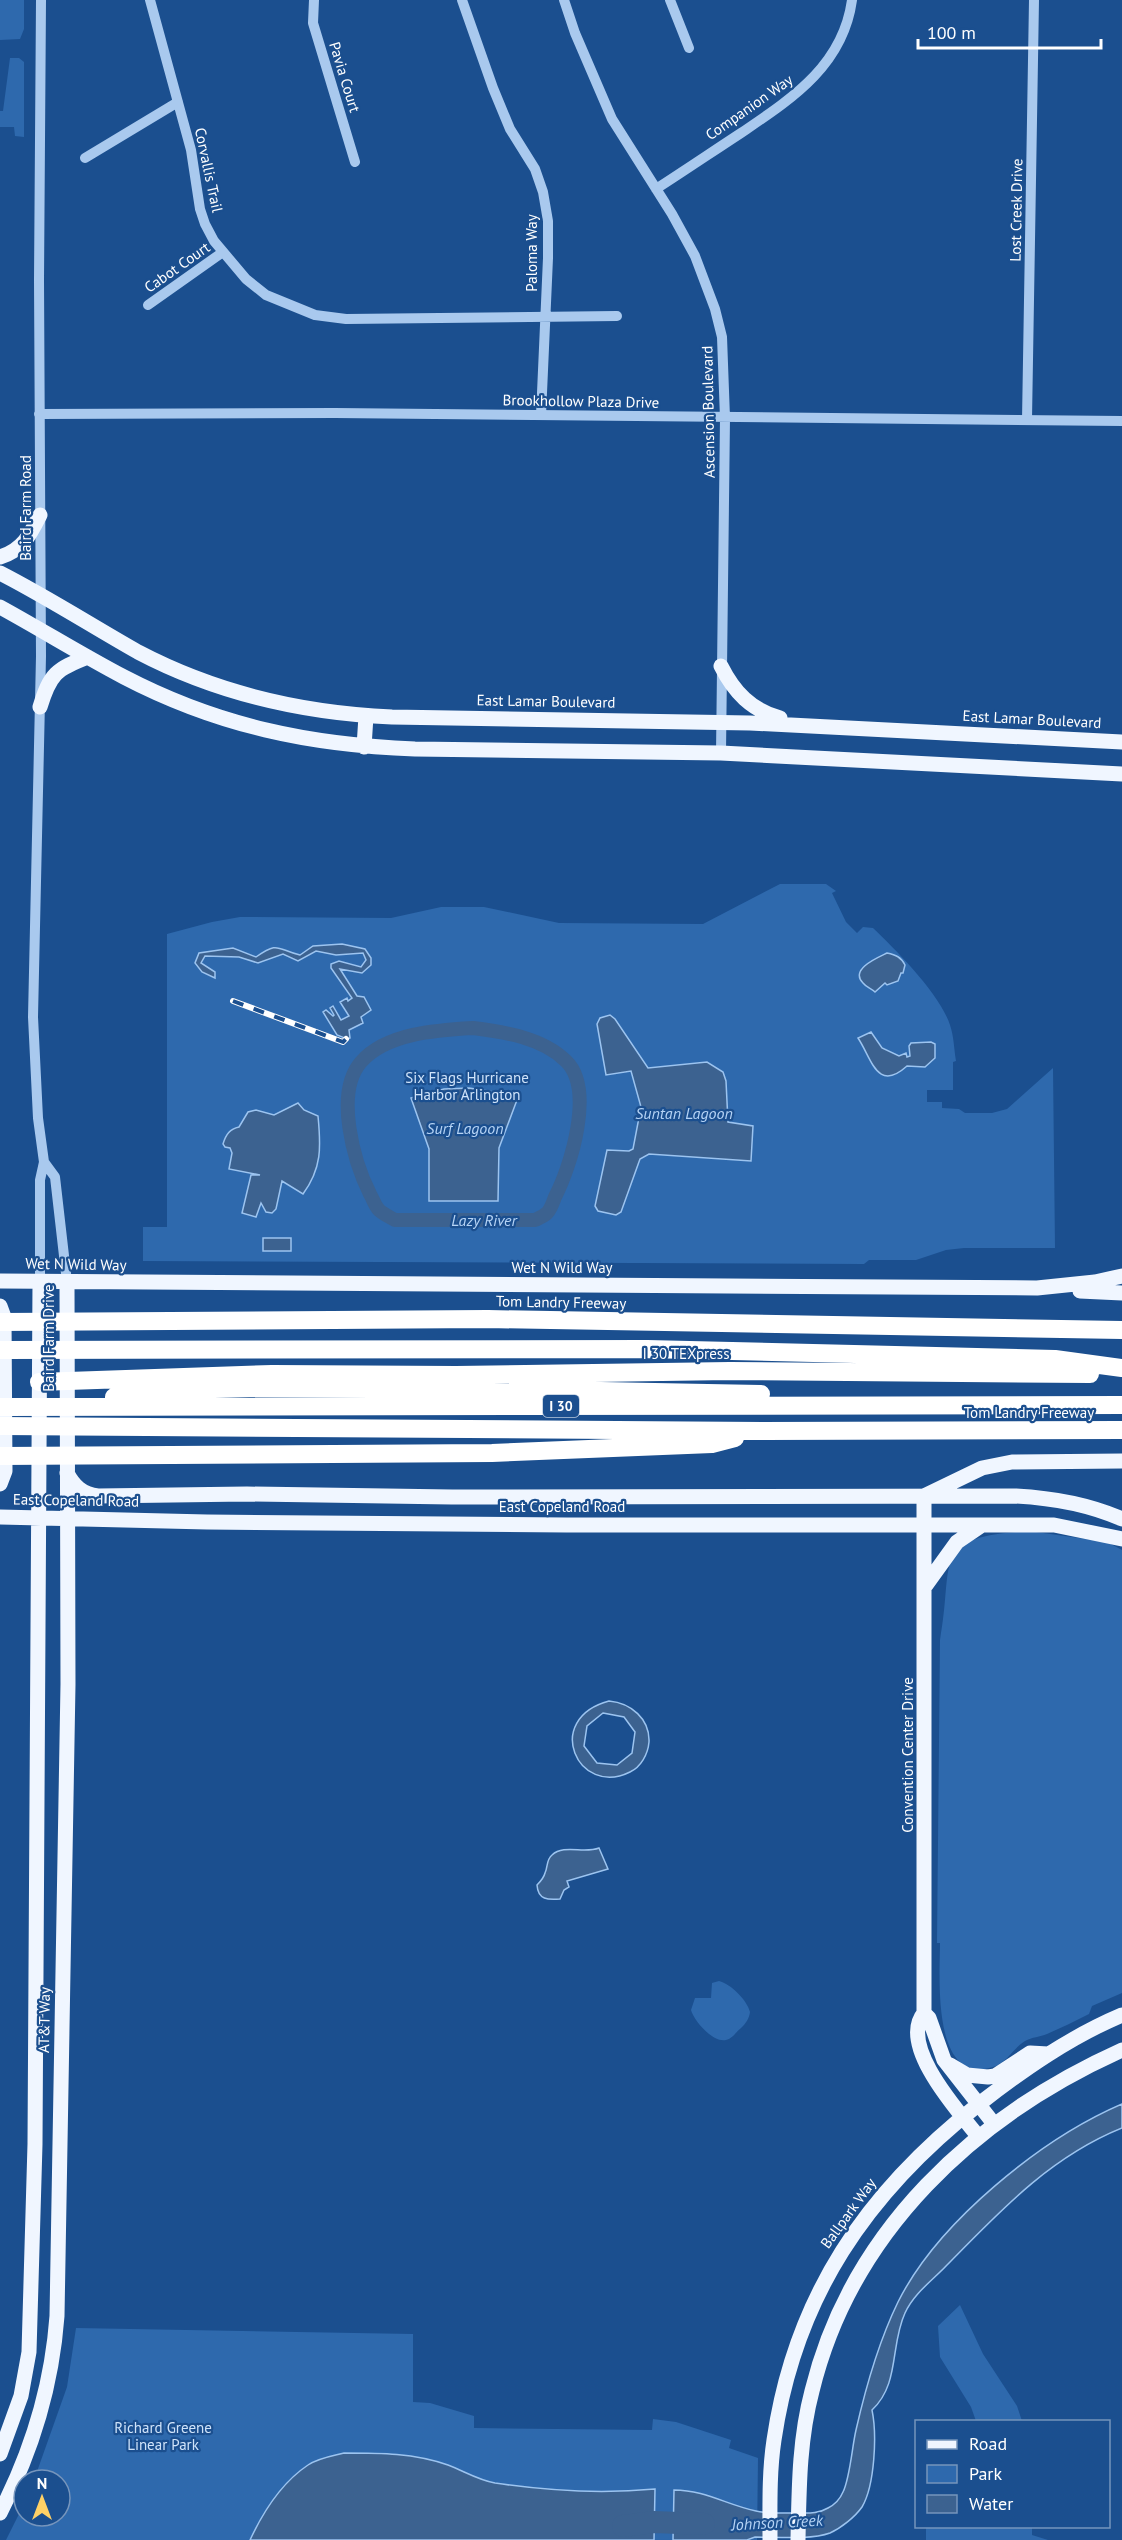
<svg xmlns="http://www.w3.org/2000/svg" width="1122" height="2540" font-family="'PT Sans',sans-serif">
	<rect width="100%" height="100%" fill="#1b4f8f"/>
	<path fill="#2e69ad" d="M 0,0 L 24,0 L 24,29 L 20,39 L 0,40 Z
		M 10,58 L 19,58 L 24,62 L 24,137 L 15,136 L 14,127 L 0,127 L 0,111 L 3,111 Z
		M 780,884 L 826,884 L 836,891 L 832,893 L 846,922 L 857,933 L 863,927 L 873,928 C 896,950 940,994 950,1025 C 954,1037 954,1049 956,1061 L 953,1062 L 953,1090 L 927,1090 L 927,1102 L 942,1102 L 942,1108 L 959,1109 L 965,1113 L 992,1113 L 1007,1109 L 1053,1068 L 1055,1248 L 964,1248 L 946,1250 L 916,1260 L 869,1260 L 864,1264 L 143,1261 L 143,1227 L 167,1227 L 167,934 L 212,922 L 240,917 L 391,918 L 441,907 L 484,907 L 559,923 L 703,924 Z
		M 1029,1531 L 1107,1542 L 1122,1550 L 1122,1993 L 1092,2006 L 1089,2014 C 1075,2021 1061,2028 1047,2034 C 1040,2037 1032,2037 1025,2041 C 1012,2049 1008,2062 993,2067 C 931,2087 940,1976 940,1943 L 937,1943 L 940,1640 C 955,1560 928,1537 1029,1531 Z
		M 719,1981 C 731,1984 747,2000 750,2012 C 749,2019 746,2023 741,2028 C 736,2032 732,2039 726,2040 C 713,2043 694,2021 691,2010 L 695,1998 L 711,1998 L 712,1983 Z
		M 960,2305 L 983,2354 L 1017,2406 L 1022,2421 L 976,2421 L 971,2407 L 940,2357 L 938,2326 Z
		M 76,2328 L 413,2334 L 413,2402 L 430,2403 L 474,2416 L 474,2428 L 652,2430 L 653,2419 L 676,2422 L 731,2440 L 729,2448 L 758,2458 L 757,2540 L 6,2540 L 24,2504 L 24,2516 L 60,2516 L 60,2480 L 34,2480 L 67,2387 Z
		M 926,2527 L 1032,2527 L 1032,2535 L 1048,2540 L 926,2540 Z"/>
	<path fill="#3c6290" stroke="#9cc4f0" stroke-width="1.5" fill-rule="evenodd" d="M 342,944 L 365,949 L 371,958 L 371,965 L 362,973 L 340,969 L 357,996 L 364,997 L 371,1010 L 361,1017 L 363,1023 L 349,1030 L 350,1038 L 347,1039 L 337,1035 L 323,1012 L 326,1010 L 333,1016 L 334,1015 L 330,1008 L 333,1006 L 341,1020 L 349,1016 L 340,1002 L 347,998 L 348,1001 L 352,998 L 331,968 L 331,964 L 339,961 L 361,967 L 366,960 L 363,953 L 336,955 L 316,951 L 298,961 L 283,954 L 258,963 L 239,957 L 205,956 L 201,963 L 215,972 L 215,978 L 202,972 L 195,963 L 199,953 L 233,948 L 256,957 C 279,941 276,949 300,955 L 313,946 Z
		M 887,953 C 896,955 901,957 905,965 L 903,973 L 901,973 L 898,981 L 887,985 L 885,983 L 875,992 C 871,988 866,987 863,983 C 849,969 879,957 887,953 Z
		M 610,1015 L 615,1019 L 648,1068 L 707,1062 L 723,1072 L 726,1081 L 728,1122 L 753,1126 L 751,1161 L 649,1154 L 640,1159 L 621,1212 L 616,1215 L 598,1211 L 595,1206 L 607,1150 L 629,1151 L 633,1149 L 641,1107 L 631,1071 L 606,1075 L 597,1024 L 600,1018 Z
		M 871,1032 L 882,1048 L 899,1056 L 906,1053 L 907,1057 L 910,1056 L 909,1046 L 911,1043 L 931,1042 L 935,1044 L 935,1058 L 925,1067 L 907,1066 C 877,1093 872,1059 858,1038 Z
		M 469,1088 L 500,1093 L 517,1100 L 499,1148 L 498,1201 L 429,1201 L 429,1149 L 411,1098 L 444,1089 Z
		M 298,1103 L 304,1110 L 318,1116 C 321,1147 322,1168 303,1194 L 282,1181 L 276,1209 L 272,1213 L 266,1212 L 261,1203 L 256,1217 L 242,1213 L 251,1175 L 260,1175 L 229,1169 L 232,1153 L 230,1148 L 225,1147 L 223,1144 C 226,1134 230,1129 239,1127 L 248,1112 L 256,1110 L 274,1115 Z
		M 263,1238 L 291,1238 L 291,1251 L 263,1251 Z
		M 609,1701 C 631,1703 650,1719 649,1742 C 648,1754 641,1767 630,1772 C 578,1798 542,1719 609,1701 ZM 603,1713 L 624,1717 L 635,1732 L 632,1753 L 617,1765 L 597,1763 L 584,1746 L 587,1726 Z
		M 599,1848 L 608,1869 L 567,1881 L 569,1887 L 564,1890 L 560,1899 C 548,1900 538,1900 537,1885 C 540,1882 544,1877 545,1873 C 548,1867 546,1860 552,1855 C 564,1844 584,1854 599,1848 Z
		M 1122,2104 L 1122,2128 C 1050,2157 1000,2211 947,2265 C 933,2280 914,2293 905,2313 C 890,2345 900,2384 872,2410 C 877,2434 875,2485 862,2507 C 855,2517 841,2528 830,2533 C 811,2540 776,2537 755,2537 L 747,2540 L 673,2540 L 674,2490 C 705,2490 727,2505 756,2511 C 770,2514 784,2513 797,2513 C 808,2513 818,2514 828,2508 C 834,2505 840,2499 843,2492 C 850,2478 852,2447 856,2430 C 866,2386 878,2343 898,2302 C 938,2222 1041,2139 1122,2104 Z
		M 344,2453 C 380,2453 414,2453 448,2465 C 464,2471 478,2480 495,2483 C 548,2491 602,2494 655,2489 L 654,2540 L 250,2540 C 263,2512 281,2483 308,2465 C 318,2458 332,2456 344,2453 Z"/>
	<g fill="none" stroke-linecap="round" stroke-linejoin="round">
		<path stroke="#3c6290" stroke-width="14" d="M 473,1028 C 505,1032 543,1038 566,1061 C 595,1089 571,1166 555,1197 C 553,1202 551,1209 547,1213 C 544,1216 539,1218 535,1220 L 395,1220 C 390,1217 383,1214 379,1210 C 375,1206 373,1199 370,1194 C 354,1162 334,1093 361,1062 C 386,1033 438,1030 473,1028 Z"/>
		<path stroke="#3c6290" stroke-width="22" d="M 623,2526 L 654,2522 L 704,2524"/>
		<path stroke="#a9c9ee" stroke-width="10" d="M 150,0 L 191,150 L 200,209 L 205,224 L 214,241 L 246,279 L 266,295 L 315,315 L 346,319 L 617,316
			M 314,0 L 313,23 L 355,162
			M 462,0 L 493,88 L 510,129 L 535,169 L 543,192 L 548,221 L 548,258 L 541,415
			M 564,0 L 575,33 L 612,119 L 672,214 L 695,256 L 715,309 L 722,337 L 725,418 L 721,753
			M 670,0 L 689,48
			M 85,158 L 178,102
			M 656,189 C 684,171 712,152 741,133 C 791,99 843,66 852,0
			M 148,305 L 223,252
			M 39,414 L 335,413 L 1122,421
			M 1027,420 L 1034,0
			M 44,1162 L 55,1177 L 67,1282
			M 40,1282 L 40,1180 L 44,1162 L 38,1118 L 33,1017 L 41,656 L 39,280 L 41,0"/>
		<path stroke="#f0f6ff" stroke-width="15" d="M 0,557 C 23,550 30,535 40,515
			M 0,573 C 47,597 92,626 138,652 C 216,693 304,713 392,717 L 750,723 L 1122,742
			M 0,607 C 42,630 82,655 124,677 C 218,726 310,745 415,749 L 721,753 L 1122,774
			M 721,666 C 734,692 751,710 780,718
			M 40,707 C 50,674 56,669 88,657
			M 364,747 L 366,716
			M 0,1281 L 1037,1288 L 1095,1282 L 1122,1276
			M 1080,1291 L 1122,1293
			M 0,1306 L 4,1317 L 5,1471 L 0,1484
			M 67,1473 C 74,1486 82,1494 98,1496 L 247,1494 L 452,1497 L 1016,1496 C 1053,1498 1088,1504 1122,1519
			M 0,1517 L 207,1522 L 567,1525 L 1054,1525 L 1122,1539
			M 926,1585 L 957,1542 L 982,1525
			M 924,2013 L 929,2018 L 944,2060 L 994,2124
			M 950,2065 L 967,2075 L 988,2077 L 995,2076 L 1030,2053 L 1048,2054
			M 978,2136 C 958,2111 898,2045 924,2013 L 924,1496 L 982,1468 L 1012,1462 L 1122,1461
			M 0,2454 L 21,2396 L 29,2352 L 35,2144 L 40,1282
			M 0,2513 C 32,2451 52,2385 57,2316 L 68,1684 L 67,1282
			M 770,2540 C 770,2507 769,2473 774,2440 C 795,2296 867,2192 979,2104 C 1024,2069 1070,2037 1122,2015
			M 798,2540 C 799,2490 799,2440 812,2391 C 851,2231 975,2116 1122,2050"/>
		<path stroke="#fff" stroke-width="18" d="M 0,1322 L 488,1319 L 1122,1330
			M 0,1350 L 647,1349 L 1055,1359 L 1122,1368
			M 39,1382 L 272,1374 L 456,1375 L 730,1371 L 1090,1374
			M 114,1397 L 202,1389 L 249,1388 L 493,1389 L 761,1394
			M 0,1407 L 1122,1405
			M 0,1426 L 763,1431 L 1122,1430
			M 0,1456 L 492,1453 L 712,1444 L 735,1438"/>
		<g stroke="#fff" stroke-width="6">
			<path id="rail" d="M 233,1001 L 343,1042 L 346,1039"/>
		</g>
		<use href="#rail" stroke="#1b4f8f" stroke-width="4" stroke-dasharray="11" stroke-linecap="butt"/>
	</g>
	<g text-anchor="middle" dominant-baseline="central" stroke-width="4.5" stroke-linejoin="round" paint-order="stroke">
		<rect fill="#1b4f8f" stroke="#bbcadd" stroke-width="1.5" x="543" y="1395" width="36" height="22" rx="4.5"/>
		<g font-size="14" font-weight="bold" fill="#fff">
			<text x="561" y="1406">I 30</text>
		</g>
		<g font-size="15" fill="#fff" stroke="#1b4f8f">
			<text transform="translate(345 77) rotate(73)">Pavia Court</text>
			<text transform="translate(749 107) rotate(-35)">Companion Way</text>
			<text transform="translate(209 170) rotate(78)">Corvallis Trail</text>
			<text transform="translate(1016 210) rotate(-89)">Lost Creek Drive</text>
			<text transform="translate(531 253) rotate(-90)">Paloma Way</text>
			<text transform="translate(177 267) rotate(-35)">Cabot Court</text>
			<text transform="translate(581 401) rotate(1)">Brookhollow Plaza Drive</text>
			<text transform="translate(708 412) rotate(-91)">Ascension Boulevard</text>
			<text transform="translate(25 508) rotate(-90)">Baird Farm Road</text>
			<text transform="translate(546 701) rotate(1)">East Lamar Boulevard</text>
			<text transform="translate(1032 719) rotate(3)">East Lamar Boulevard</text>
			<text transform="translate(76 1264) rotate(1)">Wet N Wild Way</text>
			<text x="562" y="1267">Wet N Wild Way</text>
			<text transform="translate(561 1302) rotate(1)">Tom Landry Freeway</text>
			<text transform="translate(48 1338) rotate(-90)">Baird Farm Drive</text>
			<text x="686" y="1353">I 30 TEXpress</text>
			<text x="1029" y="1412">Tom Landry Freeway</text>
			<text transform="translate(76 1500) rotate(1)">East Copeland Road</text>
			<text x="562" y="1506">East Copeland Road</text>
			<text transform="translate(907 1755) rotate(-90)">Convention Center Drive</text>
			<text transform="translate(44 2020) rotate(-89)">AT&amp;T Way</text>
			<text transform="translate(848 2213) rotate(-54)">Ballpark Way</text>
		</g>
		<g font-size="15" fill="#cfe3fa" stroke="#1b4f8f">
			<text x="467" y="1077">Six Flags Hurricane<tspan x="467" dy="17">Harbor Arlington</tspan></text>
			<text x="163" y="2427">Richard Greene<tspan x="163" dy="17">Linear Park</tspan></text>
		</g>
		<g font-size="16" font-style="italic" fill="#b5d3f5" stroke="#1b4f8f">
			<text x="684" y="1113">Suntan Lagoon</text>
			<text x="465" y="1128">Surf Lagoon</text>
			<text x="484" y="1220">Lazy River</text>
			<text transform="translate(777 2522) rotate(-3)">Johnson Creek</text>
		</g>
	</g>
	<rect x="915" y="2420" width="195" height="108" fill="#1b4f8f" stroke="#7695bc" stroke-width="1.5"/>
	<rect x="927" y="2440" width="30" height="9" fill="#f0f6ff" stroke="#7695bc" stroke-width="1.5"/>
	<text x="969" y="2450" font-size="18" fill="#ffffff">Road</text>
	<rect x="927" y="2465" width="30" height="18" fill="#2e69ad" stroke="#7695bc" stroke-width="1.5"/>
	<text x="969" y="2480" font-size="18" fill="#ffffff">Park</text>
	<rect x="927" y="2495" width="30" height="18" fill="#3c6290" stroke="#7695bc" stroke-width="1.5"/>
	<text x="969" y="2510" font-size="18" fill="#ffffff">Water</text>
	<g transform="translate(42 2498)"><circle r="28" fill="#1b4f8f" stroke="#7695bc" stroke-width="1.5"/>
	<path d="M0-4.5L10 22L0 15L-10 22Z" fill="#ffd166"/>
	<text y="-9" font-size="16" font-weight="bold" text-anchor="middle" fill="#ffffff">N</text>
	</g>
	<path d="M918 39v9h183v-9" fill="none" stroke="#ffffff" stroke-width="3"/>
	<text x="927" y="39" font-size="18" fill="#ffffff" stroke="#1b4f8f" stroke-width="4.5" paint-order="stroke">100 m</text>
</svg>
